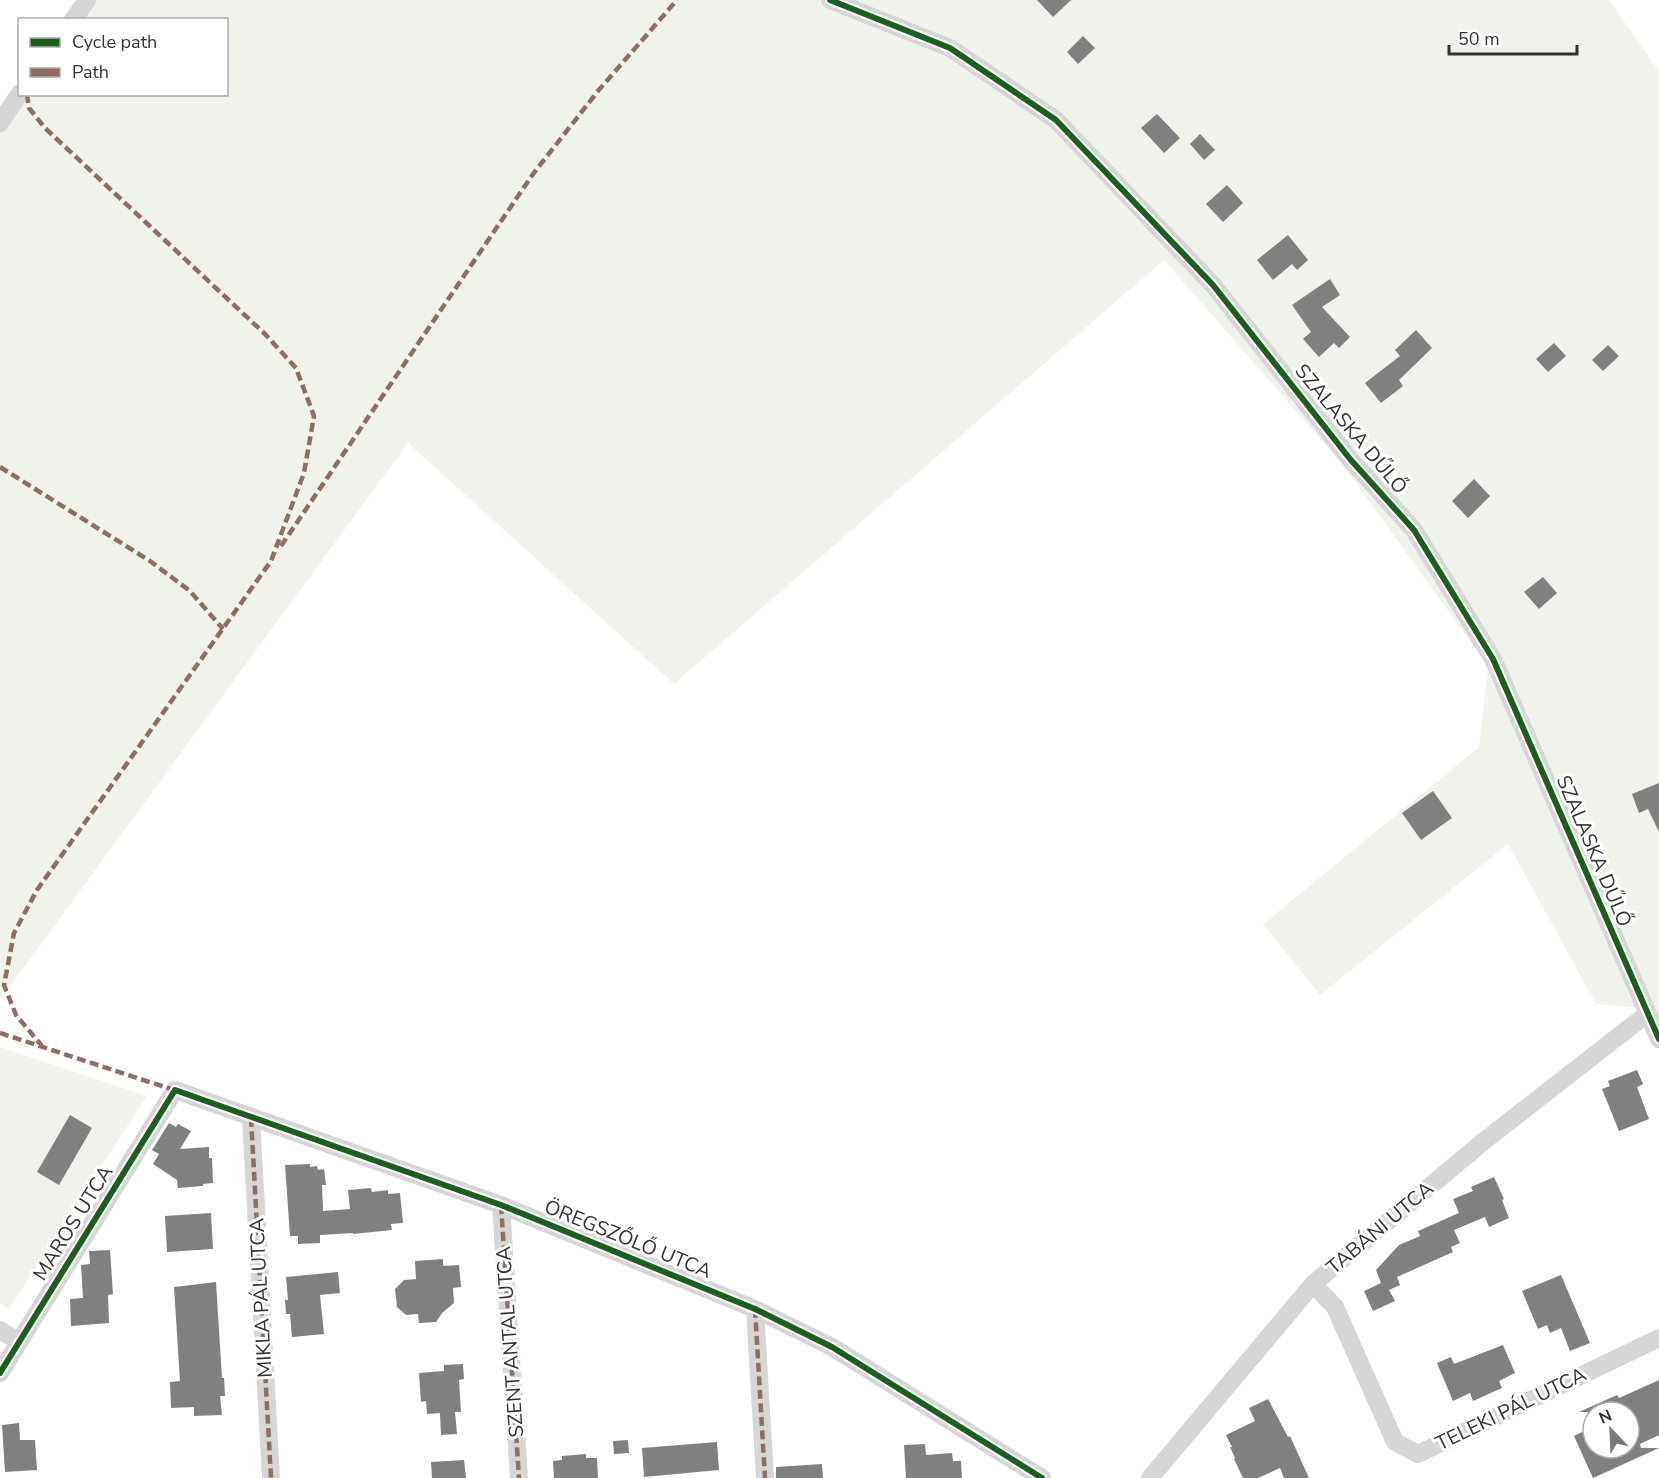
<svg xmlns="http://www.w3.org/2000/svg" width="1659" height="1478" font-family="'Nunito Sans',sans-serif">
	<rect width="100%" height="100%" fill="#fff"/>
	<path fill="#f0f2ec" d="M 92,0 L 1609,0 L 1659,71 L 1659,1048 L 1641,1008 L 1596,1004 L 1508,844 L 1320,995 L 1263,924 L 1479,747 L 1488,666 L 1343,465 L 1164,260 L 674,684 L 408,443 L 0,1000 L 0,130 L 20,95 L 226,94 L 226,20 L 77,19 Z
		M 0,1047 L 147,1096 L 9,1309 L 0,1303 Z"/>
	<path fill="#808080" d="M 1037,0 L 1071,0 L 1053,17 Z
		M 1083,36 L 1095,48 L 1078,64 L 1067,52 Z
		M 1157,114 L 1180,138 L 1164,153 L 1141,128 Z
		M 1200,134 L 1215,150 L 1204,160 L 1190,144 Z
		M 1227,185 L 1243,203 L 1223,222 L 1206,204 Z
		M 1288,235 L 1308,260 L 1297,270 L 1292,264 L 1273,280 L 1257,260 Z
		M 1330,279 L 1340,295 L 1322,307 L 1350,337 L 1339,348 L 1334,343 L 1319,357 L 1303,339 L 1311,332 L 1292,305 Z
		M 1416,330 L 1432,348 L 1399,380 L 1403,386 L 1381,403 L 1365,383 L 1400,356 L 1395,350 Z
		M 1554,343 L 1566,356 L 1548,372 L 1536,359 Z
		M 1608,345 L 1619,356 L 1603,371 L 1592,360 Z
		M 1474,479 L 1490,496 L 1468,518 L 1452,501 Z
		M 1543,577 L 1557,593 L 1539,609 L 1524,592 Z
		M 1659,783 L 1659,832 L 1648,809 L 1639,813 L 1632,794 Z
		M 1433,791 L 1452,818 L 1421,840 L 1402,813 Z
		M 1637,1070 L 1643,1084 L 1637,1087 L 1649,1119 L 1619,1131 L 1602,1089 L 1610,1086 L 1608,1081 Z
		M 70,1115 L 92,1128 L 59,1185 L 37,1172 Z
		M 169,1123 L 176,1127 L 178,1124 L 191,1131 L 180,1149 L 209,1147 L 209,1158 L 212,1158 L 213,1183 L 203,1184 L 203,1186 L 178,1188 L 177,1180 L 153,1164 L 159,1154 L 152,1150 Z
		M 310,1164 L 310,1167 L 317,1166 L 318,1170 L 324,1169 L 326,1185 L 322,1185 L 323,1211 L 350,1209 L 348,1190 L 371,1188 L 372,1192 L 388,1190 L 388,1194 L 400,1193 L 403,1223 L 391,1224 L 392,1230 L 353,1234 L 353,1233 L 320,1235 L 320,1243 L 298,1244 L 298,1236 L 290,1236 L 285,1165 Z
		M 1494,1177 L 1504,1199 L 1502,1200 L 1509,1218 L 1489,1227 L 1485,1217 L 1454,1230 L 1460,1243 L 1451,1247 L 1453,1252 L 1397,1277 L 1400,1285 L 1389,1290 L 1395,1301 L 1373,1311 L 1364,1291 L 1381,1283 L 1376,1270 L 1399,1245 L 1420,1236 L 1418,1231 L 1459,1213 L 1453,1199 L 1473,1191 L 1471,1187 Z
		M 211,1213 L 213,1249 L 167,1252 L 165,1216 Z
		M 110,1250 L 113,1294 L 108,1295 L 109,1323 L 71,1326 L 70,1299 L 83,1298 L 81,1265 L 90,1264 L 89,1251 Z
		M 443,1259 L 443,1266 L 459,1265 L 461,1287 L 453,1288 L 454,1303 L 442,1313 L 436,1322 L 419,1323 L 418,1314 L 406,1315 L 397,1307 L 395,1289 L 404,1280 L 416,1279 L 415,1261 Z
		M 338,1272 L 340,1293 L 320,1295 L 324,1334 L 292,1337 L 290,1314 L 286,1314 L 285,1300 L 288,1300 L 286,1277 Z
		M 1561,1275 L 1590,1343 L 1570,1351 L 1561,1328 L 1550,1333 L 1547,1325 L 1538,1329 L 1522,1291 Z
		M 216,1282 L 222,1378 L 224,1378 L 225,1396 L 220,1396 L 222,1415 L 194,1416 L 194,1407 L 171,1408 L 170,1382 L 180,1381 L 174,1287 Z
		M 1503,1345 L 1515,1373 L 1499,1381 L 1502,1388 L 1473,1401 L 1470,1393 L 1453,1401 L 1437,1363 L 1451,1357 L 1454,1364 Z
		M 463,1364 L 464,1379 L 459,1380 L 461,1412 L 455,1412 L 457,1434 L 441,1435 L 440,1413 L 427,1414 L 426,1401 L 421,1402 L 419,1373 L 444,1371 L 444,1365 Z
		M 1659,1380 L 1659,1435 L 1640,1444 L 1641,1448 L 1659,1448 L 1593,1478 L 1574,1436 L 1593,1427 L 1593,1448 L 1629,1448 L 1629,1412 L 1579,1412 L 1617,1395 L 1619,1398 Z
		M 1268,1399 L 1288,1437 L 1290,1436 L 1309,1478 L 1284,1478 L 1280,1468 L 1258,1478 L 1243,1478 L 1234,1459 L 1235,1458 L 1230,1447 L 1232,1447 L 1226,1435 L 1255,1421 L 1249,1408 Z
		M 19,1423 L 20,1440 L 35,1440 L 37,1470 L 5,1472 L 2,1425 Z
		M 628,1440 L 629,1453 L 614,1454 L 613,1441 Z
		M 717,1442 L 719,1470 L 644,1477 L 642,1448 Z
		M 925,1444 L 926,1455 L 952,1453 L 953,1461 L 961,1461 L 962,1478 L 906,1478 L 904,1445 Z
		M 586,1454 L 586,1458 L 597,1458 L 598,1478 L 554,1478 L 553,1461 L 562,1460 L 562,1456 Z
		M 464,1460 L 466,1478 L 432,1478 L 431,1462 Z
		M 822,1464 L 823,1478 L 776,1478 L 776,1467 Z"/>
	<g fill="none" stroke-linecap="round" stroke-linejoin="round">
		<path stroke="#d6d6d6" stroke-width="18" d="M 830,0 L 950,48 L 1056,120 L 1213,285 L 1350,459 L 1414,530 L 1493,659 L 1659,1039
			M 73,20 L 87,0
			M 0,123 L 20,93
			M 251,1118 L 271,1478
			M 501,1205 L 519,1478
			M 1313,1284 L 1335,1307 L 1395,1442 L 1418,1454 L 1659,1338
			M 755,1309 L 765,1478
			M 0,1330 L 19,1342
			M 0,1373 L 175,1090 L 501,1205 L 755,1309 L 832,1347 L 1042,1478
			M 1150,1478 L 1313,1284 L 1484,1141 L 1647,1014"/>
		<path stroke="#8d6e63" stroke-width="4.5" stroke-dasharray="9 4.5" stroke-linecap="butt" d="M 27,94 L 29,108 L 45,128 L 265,334 L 296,368 L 314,416 L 304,473 L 271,561 L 37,890 L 14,933 L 4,985 L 16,1015 L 42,1046
			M 0,467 L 150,561 L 190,591 L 223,629
			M 281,546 L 533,174 L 598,91 L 677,0
			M 0,1033 L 180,1092
			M 251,1118 L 271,1478
			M 501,1205 L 519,1478
			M 755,1309 L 765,1478"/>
		<g stroke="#fff" stroke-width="10">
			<path id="cycleway" d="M 830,0 L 950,48 L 1056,120 L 1213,285 L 1350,459 L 1414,530 L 1493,659 L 1659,1039
				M 0,1373 L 175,1090 L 501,1205 L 755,1309 L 832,1347 L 1042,1478"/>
		</g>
		<use href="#cycleway" stroke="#1b5e20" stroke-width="6"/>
	</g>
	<g text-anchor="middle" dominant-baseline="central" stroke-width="6" stroke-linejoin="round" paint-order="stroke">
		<g font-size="20" fill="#323232" stroke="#fff">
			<text transform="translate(1351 429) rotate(50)">SZALASKA DŰLŐ</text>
			<text transform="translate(1594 851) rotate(67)">SZALASKA DŰLŐ</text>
			<text transform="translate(73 1223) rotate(-58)">MAROS UTCA</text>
			<text transform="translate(1380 1228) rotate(-40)">TABÁNI UTCA</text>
			<text transform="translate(628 1239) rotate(22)">ÖREGSZŐLŐ UTCA</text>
			<text transform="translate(261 1298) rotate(-93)">MIKLA PÁL UTCA</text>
			<text transform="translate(510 1342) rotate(-94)">SZENT ANTAL UTCA</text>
			<text transform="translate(1511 1409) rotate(-26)">TELEKI PÁL UTCA</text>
		</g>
	</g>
	<rect x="18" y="18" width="210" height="78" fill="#ffffff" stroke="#adadad" stroke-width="1.5"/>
	<rect x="30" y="38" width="30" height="9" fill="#1b5e20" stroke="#adadad" stroke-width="1.5"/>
	<text x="72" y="48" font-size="18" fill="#323232">Cycle path</text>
	<rect x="30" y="68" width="30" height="9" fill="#8d6e63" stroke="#adadad" stroke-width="1.5"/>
	<text x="72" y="78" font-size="18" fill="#323232">Path</text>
	<g transform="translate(1611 1430) rotate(337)"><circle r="28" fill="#ffffff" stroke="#adadad" stroke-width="1.5"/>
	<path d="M0-4.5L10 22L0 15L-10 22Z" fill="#7a7a7a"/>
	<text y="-9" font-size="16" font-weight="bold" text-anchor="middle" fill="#323232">N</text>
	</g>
	<path d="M1449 45v9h128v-9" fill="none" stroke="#323232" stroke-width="3"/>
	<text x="1458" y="45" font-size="18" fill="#323232" stroke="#ffffff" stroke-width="4.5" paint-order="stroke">50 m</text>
</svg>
